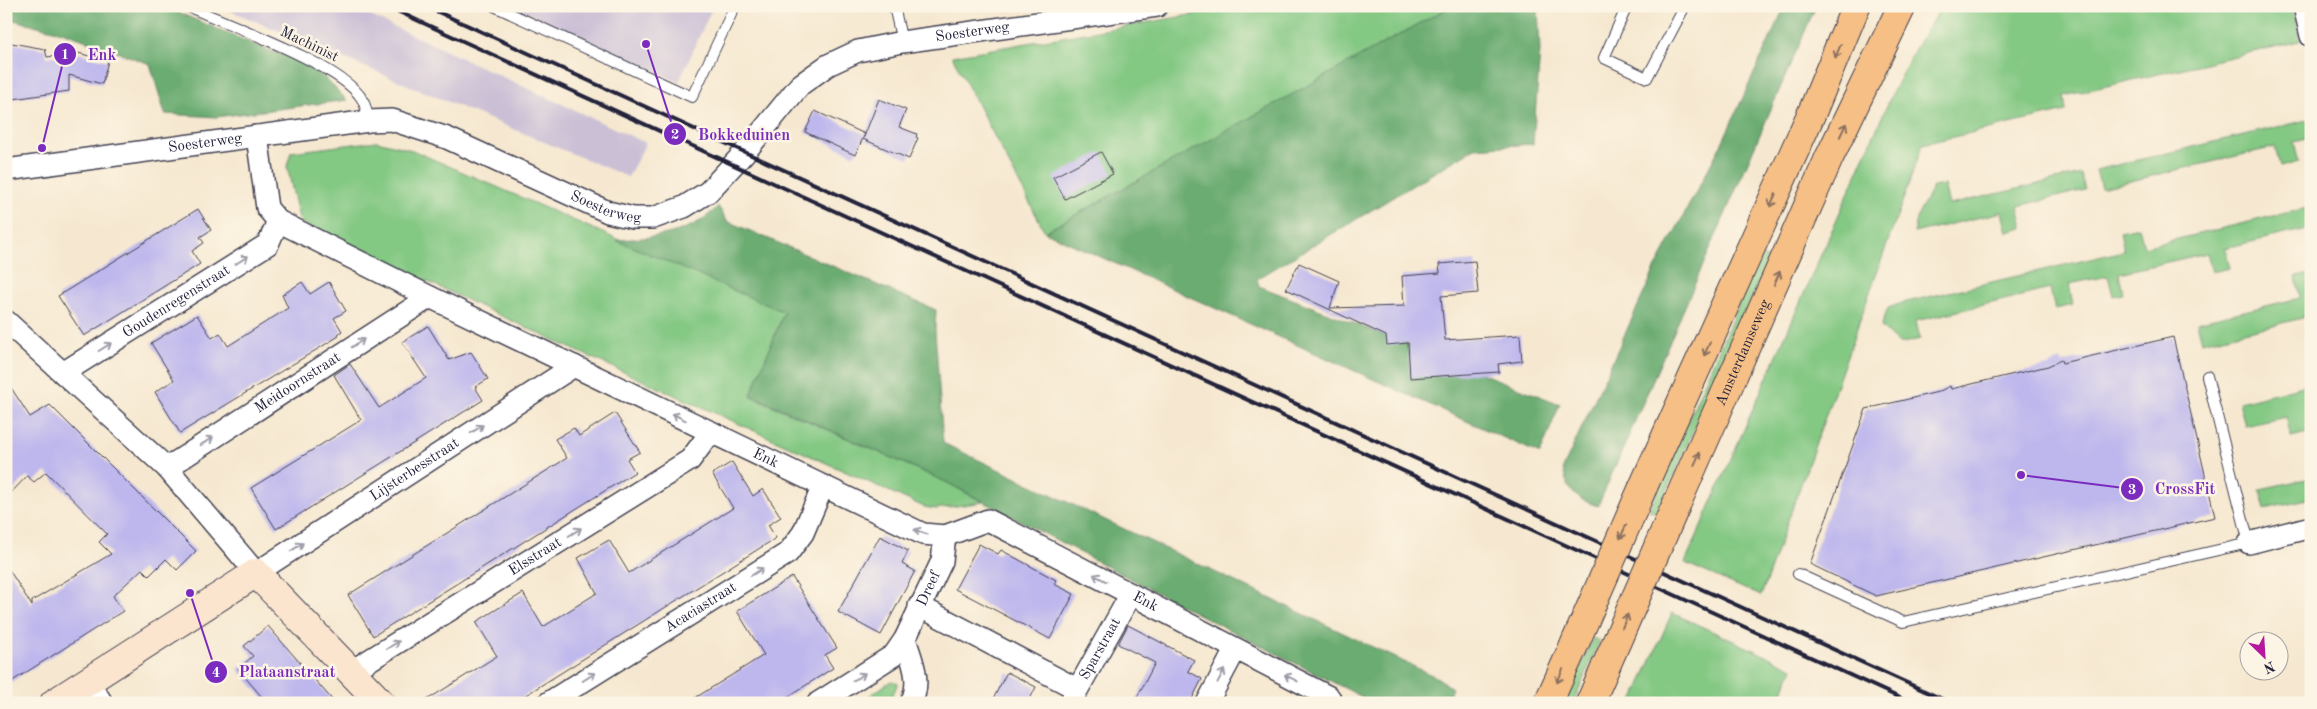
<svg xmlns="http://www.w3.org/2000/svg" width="2317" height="709" font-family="'Old Standard TT',serif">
	<rect width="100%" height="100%" fill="#fcf5e5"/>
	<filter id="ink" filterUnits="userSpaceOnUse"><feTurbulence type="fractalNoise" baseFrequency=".02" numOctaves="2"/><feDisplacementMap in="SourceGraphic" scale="10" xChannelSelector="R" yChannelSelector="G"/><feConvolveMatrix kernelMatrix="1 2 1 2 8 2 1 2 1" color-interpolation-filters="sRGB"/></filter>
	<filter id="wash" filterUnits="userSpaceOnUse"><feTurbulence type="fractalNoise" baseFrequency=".0096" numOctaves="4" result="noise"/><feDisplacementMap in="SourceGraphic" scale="20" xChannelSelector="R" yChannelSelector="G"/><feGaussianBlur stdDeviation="1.12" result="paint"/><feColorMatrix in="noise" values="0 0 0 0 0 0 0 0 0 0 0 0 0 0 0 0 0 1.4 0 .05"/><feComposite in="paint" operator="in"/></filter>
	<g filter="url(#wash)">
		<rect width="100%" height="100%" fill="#f6e8d0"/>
		<path fill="#cbbfd6" d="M 219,6 L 349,6 L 646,143 L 628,177 Z
			M 513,6 L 713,6 L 679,82 Z"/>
		<path fill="#83c883" stroke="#52755f" d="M 1243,6 L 1451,6 L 1045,232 L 952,56 Z
			M 1942,6 L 2292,6 L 2300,41 L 2064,96 L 2066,111 L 1923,144 L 1761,596 L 1685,563 L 1896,85 L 1917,45 Z
			M 2311,119 L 2311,138 L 2294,142 L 2299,162 L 2280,167 L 2275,147 L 2101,188 L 2096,170 Z
			M 377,141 L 412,150 L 784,312 L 751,396 L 946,482 L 983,502 L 936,509 L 924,507 L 568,347 L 303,224 L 299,219 L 287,166 L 291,152 Z
			M 2081,174 L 2085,190 L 2018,206 L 2023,228 L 2007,232 L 2002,212 L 1914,233 L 1918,214 L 1933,187 L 1944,185 L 1949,205 Z
			M 2311,207 L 2311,228 L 2225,248 L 2230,268 L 2212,272 L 2207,253 L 2119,273 L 2123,294 L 2113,296 L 2108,276 L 2069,284 L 2073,305 L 2055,309 L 2050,289 L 1916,321 L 1920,339 L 1899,344 L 1881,327 L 1888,308 L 1902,303 L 2124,251 L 2120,231 L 2139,227 L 2144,247 Z
			M 1760,255 L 1769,259 L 1657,513 L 1649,510 Z
			M 2311,274 L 2311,316 L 2202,342 L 2197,322 L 2300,298 L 2296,277 Z
			M 2311,384 L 2311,409 L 2306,411 L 2311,432 L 2291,437 L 2286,417 L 2245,426 L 2239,402 Z
			M 2311,478 L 2311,498 L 2265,509 L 2260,489 Z
			M 1672,613 L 1793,668 L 1778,703 L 1632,703 Z
			M 1593,638 L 1600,641 L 1573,703 L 1565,703 Z
			M 891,681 L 898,683 L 889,703 L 859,703 Z"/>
		<path fill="#6aac71" stroke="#466756" d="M 6,6 L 163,6 L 263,48 L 292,58 L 321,74 L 347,100 L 216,117 L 165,114 L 150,64 L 65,33 L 6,18 Z
			M 1451,6 L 1538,6 L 1540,51 L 1533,144 L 1475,148 L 1257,279 L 1259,286 L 1560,404 L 1540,454 L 1045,232 Z
			M 1785,6 L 1816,6 L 1598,506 C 1576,499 1567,492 1563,468 L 1654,271 L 1722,143 Z
			M 718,206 L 727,221 L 936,310 L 935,330 L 943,443 L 1438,678 L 1452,688 L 1446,703 L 1374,703 L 1186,608 L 946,482 L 751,395 L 784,312 L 616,240 C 652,238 692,235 718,206 Z"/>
		<g id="blocks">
			<path fill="#beb7ed" d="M 6,42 L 45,49 L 47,57 L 78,53 L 108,61 L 102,84 L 69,75 L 69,91 L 6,100 Z
				M 879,99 L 906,110 L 899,127 L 917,134 L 916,137 L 918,138 L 909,159 L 863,139 Z
				M 815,111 L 865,134 L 855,155 L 805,132 Z
				M 1101,152 L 1113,174 L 1065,199 L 1053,177 Z
				M 198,209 L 211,230 L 200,237 L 204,243 L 192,251 L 200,264 L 84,336 L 58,296 Z
				M 1475,261 L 1478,293 L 1441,296 L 1445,340 L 1520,335 L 1522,361 L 1498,364 L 1499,372 L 1410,378 L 1408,343 L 1387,345 L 1386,336 L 1286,289 L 1299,263 L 1339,281 L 1330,308 L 1404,306 L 1402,276 L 1440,273 L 1439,264 Z
				M 302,282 L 310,294 L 329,282 L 346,311 L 334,318 L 342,331 L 338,334 L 339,336 L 180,433 L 155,392 L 174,380 L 151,343 L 197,315 L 212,338 L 220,333 L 228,346 L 288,308 L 282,295 Z
				M 428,326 L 449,360 L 471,352 L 488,379 L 475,387 L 483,400 L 276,529 L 251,488 L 361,420 L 334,375 L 350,364 L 379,408 L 426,378 L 402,342 Z
				M 2173,337 L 2215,517 L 1876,596 L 1810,564 L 1866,409 L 1938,392 L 1950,386 L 1951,389 L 2048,366 L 2061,360 L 2062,363 Z
				M 6,380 L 30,417 L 50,405 L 196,551 L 177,570 L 166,559 L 149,576 L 142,569 L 113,596 L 123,611 L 6,685 L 6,565 L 32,606 L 32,601 L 111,554 L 99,542 L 107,534 L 46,472 L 34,482 L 27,476 L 6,498 Z
				M 615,413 L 640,452 L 627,459 L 635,472 L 373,636 L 348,595 L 567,458 L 555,439 L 574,428 L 579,436 Z
				M 732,462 L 753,496 L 763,489 L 781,517 L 768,525 L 776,538 L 513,703 L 422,703 L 497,656 L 476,622 L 523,593 L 543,627 L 597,593 L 578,558 L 609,540 L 629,573 L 733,508 L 712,474 Z
				M 880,536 L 908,551 L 902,564 L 915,571 L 881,635 L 838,612 Z
				M 979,544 L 998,554 L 1001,550 L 1056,580 L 1054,584 L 1074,594 L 1050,639 L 955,589 Z
				M 792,577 L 837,648 L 825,655 L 833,668 L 778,703 L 687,703 L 764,655 L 737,611 Z
				M 1128,625 L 1194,660 L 1188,671 L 1202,679 L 1190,703 L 1134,703 L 1155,663 L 1118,644 Z
				M 268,626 L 335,703 L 267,703 L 238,669 L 253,656 L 244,646 Z
				M 1007,672 L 1036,687 L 1028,703 L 991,703 Z"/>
		</g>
	</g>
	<g filter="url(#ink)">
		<use href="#blocks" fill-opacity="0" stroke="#424051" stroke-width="1"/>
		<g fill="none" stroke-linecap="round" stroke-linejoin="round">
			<g stroke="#424051" stroke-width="12">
				<path id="lane" d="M 187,6 C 227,24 342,65 362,99 C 366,105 367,114 369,121
					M 494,6 L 692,97 L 735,6
					M 894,6 L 902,42
					M 1627,6 L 1604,58 L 1647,78 L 1685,6
					M 1798,574 L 1903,622 L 2249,543 L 2207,376"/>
			</g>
			<g stroke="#424051" stroke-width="24">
				<g id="street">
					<path d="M 2304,6 L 2311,36"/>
					<path id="s1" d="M 257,136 L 267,208 L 278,221 L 430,297 L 923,534 L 945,536 L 988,520 L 1329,697 L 1332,703"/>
					<path id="s2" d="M 6,170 L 369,121 L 392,120 L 447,138 L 608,212 L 633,218 L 653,218 L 684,207 L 708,192 L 745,152 L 800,85 L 828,65 L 858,51 L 902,42 L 1157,6"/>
					<path id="s3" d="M 6,321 L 167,468 L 256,573 L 574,366"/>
					<path id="s4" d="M 63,373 L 268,244 L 278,221"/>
					<path id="s5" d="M 167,468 L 430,297"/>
					<path d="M 2249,543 L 2311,527"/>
					<path d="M 919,606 L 1077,689"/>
					<path d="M 905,639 C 912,661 922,681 911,703"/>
					<path id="s6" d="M 352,671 L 690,460 L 711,432"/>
					<path d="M 88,681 L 102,703"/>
					<path id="s7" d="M 548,703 L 788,553 L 803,533 L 823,486"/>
					<path id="s8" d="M 818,703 L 894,655 L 905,639 L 942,561 L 945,536"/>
					<path id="s9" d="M 1070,703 L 1131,594"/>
					<path d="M 1207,703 L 1235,650"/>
				</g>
			</g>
			<g stroke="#424051" stroke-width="30">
				<path id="secondary" d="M 54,703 L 256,573 L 381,703"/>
			</g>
			<g stroke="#424051" stroke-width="30">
				<g id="primary">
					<path d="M 1643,487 L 1813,110 L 1856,6"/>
					<path id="s10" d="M 1677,503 L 1829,158 L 1902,6"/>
					<path d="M 1548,703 L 1572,650"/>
					<path d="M 1590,703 L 1606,666"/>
				</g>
			</g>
			<use href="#lane" stroke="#fff" stroke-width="10"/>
			<use href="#street" stroke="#fff" stroke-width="21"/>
			<use href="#secondary" stroke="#fbe5cf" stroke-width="28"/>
			<use href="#primary" stroke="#f5bf86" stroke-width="28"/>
			<path stroke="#22223b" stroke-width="4" d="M 386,6 L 1911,703
				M 425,6 L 1951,703"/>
			<g stroke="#424051" stroke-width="30" stroke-linecap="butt">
				<path id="primary-bridge" d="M 1572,650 L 1643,487
					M 1606,666 L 1677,503"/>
			</g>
			<use href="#primary-bridge" stroke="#f5bf86" stroke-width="28"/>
		</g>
		<defs><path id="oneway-shaft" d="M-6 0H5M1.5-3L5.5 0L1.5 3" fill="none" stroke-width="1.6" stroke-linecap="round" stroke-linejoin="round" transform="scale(1.25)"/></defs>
		<g stroke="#8c7060">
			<use href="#oneway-shaft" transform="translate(1838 51) rotate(112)"/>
			<use href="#oneway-shaft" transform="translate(1843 130) rotate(-65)"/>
			<use href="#oneway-shaft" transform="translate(1773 200) rotate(114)"/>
			<use href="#oneway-shaft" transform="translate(1777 278) rotate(-66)"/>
			<use href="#oneway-shaft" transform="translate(1707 349) rotate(114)"/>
			<use href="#oneway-shaft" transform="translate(1697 459) rotate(-66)"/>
			<use href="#oneway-shaft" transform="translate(1623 532) rotate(114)"/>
			<use href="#oneway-shaft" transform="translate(1625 621) rotate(-67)"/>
			<use href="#oneway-shaft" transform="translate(1560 676) rotate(114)"/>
		</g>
		<g stroke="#9c9ca7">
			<use href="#oneway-shaft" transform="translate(242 260) rotate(-32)"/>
			<use href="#oneway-shaft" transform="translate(358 343) rotate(-33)"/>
			<use href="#oneway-shaft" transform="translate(105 347) rotate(-32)"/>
			<use href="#oneway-shaft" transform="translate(679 417) rotate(-154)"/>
			<use href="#oneway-shaft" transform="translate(477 429) rotate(-33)"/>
			<use href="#oneway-shaft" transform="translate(207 441) rotate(-33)"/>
			<use href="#oneway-shaft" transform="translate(575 532) rotate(-32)"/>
			<use href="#oneway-shaft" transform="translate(921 532) rotate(-161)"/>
			<use href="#oneway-shaft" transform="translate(297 547) rotate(-33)"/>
			<use href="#oneway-shaft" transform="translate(757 572) rotate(-32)"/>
			<use href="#oneway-shaft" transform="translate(1100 578) rotate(-152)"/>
			<use href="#oneway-shaft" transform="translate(393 645) rotate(-32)"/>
			<use href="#oneway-shaft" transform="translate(1221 676) rotate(-62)"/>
			<use href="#oneway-shaft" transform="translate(589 677) rotate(-32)"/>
			<use href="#oneway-shaft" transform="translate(859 677) rotate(-32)"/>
			<use href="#oneway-shaft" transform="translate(1291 678) rotate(-153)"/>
		</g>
	</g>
	<g text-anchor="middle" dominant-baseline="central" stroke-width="5" stroke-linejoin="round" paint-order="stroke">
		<g font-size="15" fill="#22223b" stroke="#fcf5e5">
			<text stroke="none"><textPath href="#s2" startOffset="1056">Soesterweg</textPath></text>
			<text transform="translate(309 45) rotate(26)">Machinist</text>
			<text stroke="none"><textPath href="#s2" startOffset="201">Soesterweg</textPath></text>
			<text stroke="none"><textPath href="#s2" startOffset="621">Soesterweg</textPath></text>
			<text stroke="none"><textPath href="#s4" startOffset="134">Goudenregenstraat</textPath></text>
			<text stroke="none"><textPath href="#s10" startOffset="164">Amsterdamseweg</textPath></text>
			<text stroke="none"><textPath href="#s5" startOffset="156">Meidoornstraat</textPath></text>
			<text stroke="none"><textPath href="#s1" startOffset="632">Enk</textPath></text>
			<text stroke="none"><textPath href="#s3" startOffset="545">Lijsterbesstraat</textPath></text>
			<text stroke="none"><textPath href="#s6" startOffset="216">Elsstraat</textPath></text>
			<text stroke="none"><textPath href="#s8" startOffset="165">Dreef</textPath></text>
			<text stroke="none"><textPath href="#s1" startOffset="1052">Enk</textPath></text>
			<text stroke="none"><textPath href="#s7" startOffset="180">Acaciastraat</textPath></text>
			<text stroke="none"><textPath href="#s9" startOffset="62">Sparstraat</textPath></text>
		</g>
	</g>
	<path fill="none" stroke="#7b2cbf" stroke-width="2" d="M42 148L65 54M646 44L675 134M2021 475L2132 489M190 593L216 672"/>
	<g fill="#7b2cbf" stroke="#fcf5e5" stroke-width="2">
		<circle cx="42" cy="148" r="5"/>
		<circle cx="646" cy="44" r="5"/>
		<circle cx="2021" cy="475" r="5"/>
		<circle cx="190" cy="593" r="5"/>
		<circle cx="65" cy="54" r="12"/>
		<circle cx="675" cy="134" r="12"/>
		<circle cx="2132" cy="489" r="12"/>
		<circle cx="216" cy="672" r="12"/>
	</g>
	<g font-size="15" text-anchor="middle" font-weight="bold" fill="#fff">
		<text x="65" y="59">1</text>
		<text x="675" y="139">2</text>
		<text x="2132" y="494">3</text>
		<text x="216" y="677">4</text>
	</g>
	<g font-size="16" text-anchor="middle" font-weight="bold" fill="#7b2cbf" stroke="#fcf5e5" stroke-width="5" stroke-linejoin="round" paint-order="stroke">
		<text x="102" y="60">Enk</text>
		<text x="744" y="140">Bokkeduinen</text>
		<text x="2185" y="494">CrossFit</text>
		<text x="287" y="677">Plataanstraat</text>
	</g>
	<rect width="2317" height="709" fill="none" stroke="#fcf5e5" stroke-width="25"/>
	<g transform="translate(2264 656) rotate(155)"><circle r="24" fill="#fcf5e5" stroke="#a5a1a1"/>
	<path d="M0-4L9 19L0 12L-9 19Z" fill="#b5179e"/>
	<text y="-8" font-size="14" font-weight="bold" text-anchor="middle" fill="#22223b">N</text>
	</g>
</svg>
